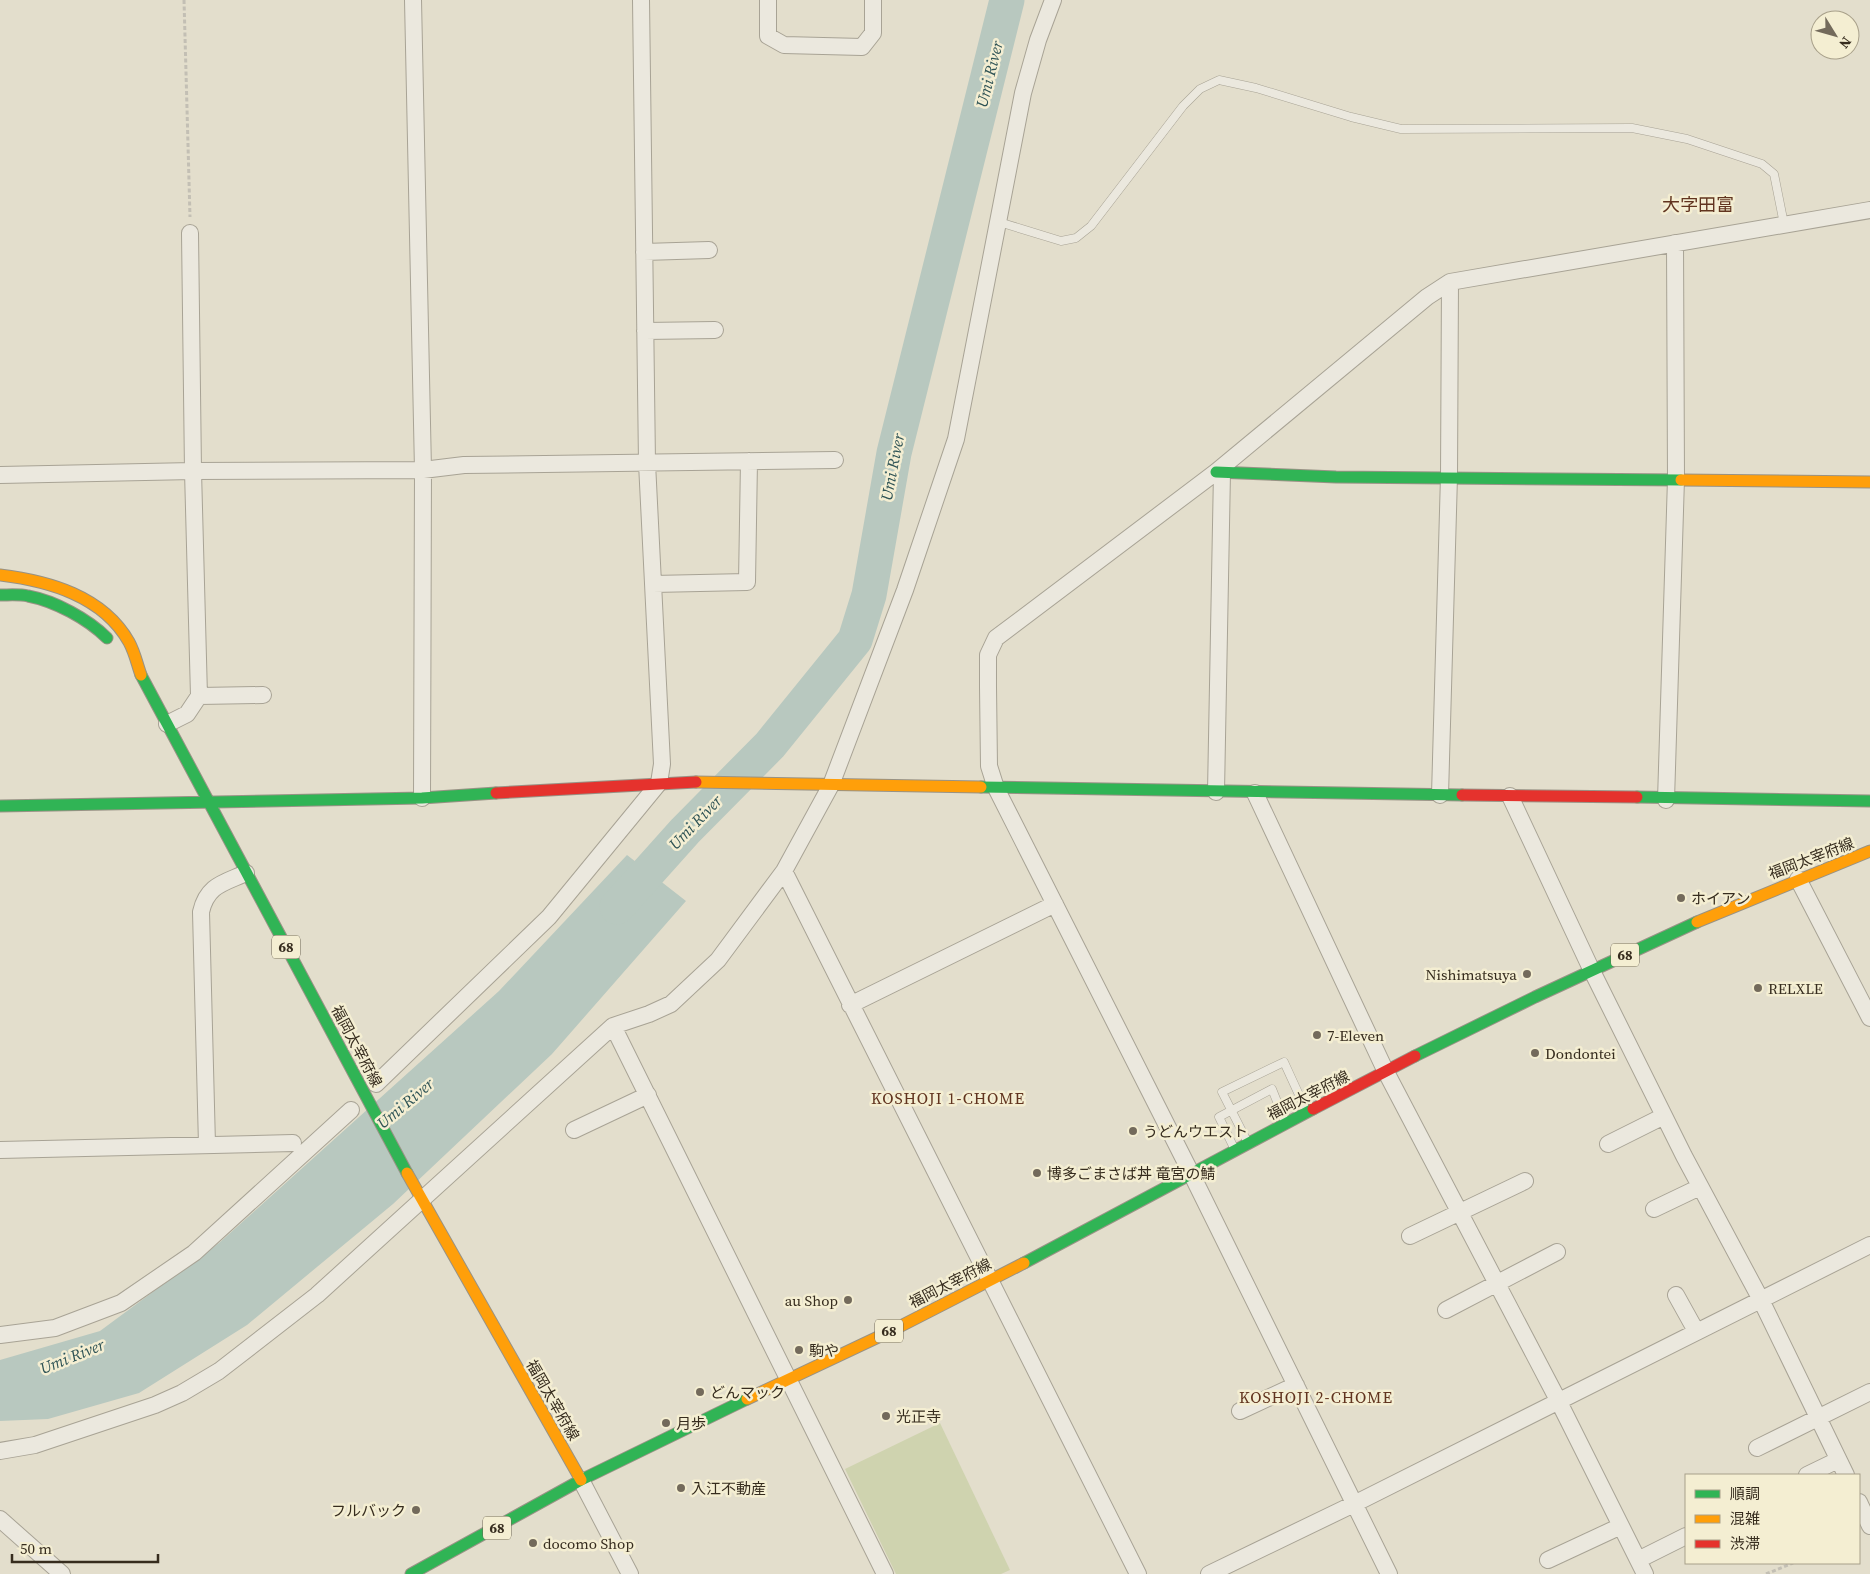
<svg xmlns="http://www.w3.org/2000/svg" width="1870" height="1574" font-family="'Source Serif 4','Noto Sans JP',serif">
	<rect width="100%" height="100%" fill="#e3decc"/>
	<path fill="#cfd3af" d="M 940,1423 L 1010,1570 L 1001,1574 L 896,1574 L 845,1469 Z"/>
	<path fill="#b8c8bf" d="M 627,855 L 686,901 L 552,1054 L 393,1204 L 247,1325 L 139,1393 L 48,1419 L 0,1421 L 0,1360 L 100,1331 L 219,1243 L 499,991 Z"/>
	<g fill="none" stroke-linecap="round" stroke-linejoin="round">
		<path stroke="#b8c8bf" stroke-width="35" d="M 617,907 L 685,831 L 770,745 L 855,640 L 869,595 L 894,453 L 1007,0"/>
		<g stroke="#a8a395" stroke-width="9">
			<path id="lane" d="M 999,222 L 1061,241 L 1076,238 L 1091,226 L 1183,106 L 1200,89 L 1219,80 L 1256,88 L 1351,117 L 1401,129 L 1632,128 L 1687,139 L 1762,164 L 1774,174 L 1784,224
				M 1246,1139 L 1222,1092 L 1284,1062 L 1306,1110
				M 1234,1148 L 1219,1117 L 1272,1089 L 1284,1119"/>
		</g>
		<g stroke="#a8a395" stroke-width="18">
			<path id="street" d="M 413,0 L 423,470 L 422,798
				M 768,0 L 768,36 L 784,45 L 862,47 L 873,33 L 873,0
				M 644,252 L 709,250
				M 645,331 L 715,330
				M 0,475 L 193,471 L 423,470 L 464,465 L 835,460
				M 653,584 L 747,582 L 749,461
				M 199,696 L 263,695
				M 167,724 L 187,714 L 199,696 L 193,471 L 190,233
				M 1216,792 L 1222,472
				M 1255,793 L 1386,1072 L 1559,1402 L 1645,1574
				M 1440,795 L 1449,476 L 1450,282
				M 1510,796 L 1592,971 L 1684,1156 L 1760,1298 L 1846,1475
				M 1666,800 L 1676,479 L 1675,243
				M 784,871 L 1138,1574
				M 1798,879 L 1870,1018
				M 850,1005 L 1055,904
				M 613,1026 L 885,1574
				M 376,1084 L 549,917 L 659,783 L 662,764 L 647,463 L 641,0
				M 574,1130 L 648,1095
				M 1608,1144 L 1664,1116
				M 207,1145 L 201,912 C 207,885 224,883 246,873
				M 0,1150 L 293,1143
				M 1654,1209 L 1700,1187
				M 1410,1236 L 1525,1181
				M 1676,1295 L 1696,1331
				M 1446,1310 L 1557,1252
				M 0,1335 L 55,1328 L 121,1303 L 194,1253 L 351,1110
				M 1240,1411 L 1296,1385
				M 1757,1448 L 1870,1392
				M 0,1451 L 35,1445 L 155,1405 L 182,1393 L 219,1371 L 317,1295 L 613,1026 L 649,1014 L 671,1004 L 718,960 L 784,871 L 831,785 L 905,590 L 956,439 L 1023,93 L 1038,40 L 1053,0
				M 1807,1475 L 1838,1460
				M 581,1480 L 630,1574
				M 1859,1502 L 1870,1526
				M 0,1519 L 62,1574
				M 1548,1560 L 1621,1526
				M 1638,1560 L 1686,1536
				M 1209,1574 L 1354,1504 L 1870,1245
				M 1389,1574 L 1191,1173 L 996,788 L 989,766 L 988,687 L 988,655 L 996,638 L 1216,472 L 1427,297 L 1450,282 L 1870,210"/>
		</g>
		<g stroke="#989285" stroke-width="13">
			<path id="fast" d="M 1216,472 L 1336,477 L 1681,480
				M 0,595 C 9,595 19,594 28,596 C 55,601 88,619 107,638
				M 141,675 L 407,1173
				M 981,787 L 1462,795
				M 1637,797 L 1870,801
				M 0,806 L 422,798 L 496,793
				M 1415,1056 L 1535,997 L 1697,922
				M 1024,1263 L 1313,1109
				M 411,1574 L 583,1479 L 747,1399"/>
		</g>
		<g stroke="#989285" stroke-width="13">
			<path id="slow" d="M 1681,480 L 1870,482
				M 0,575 C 49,581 103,596 129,642 C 135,653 137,664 141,675
				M 696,782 L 981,787
				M 1697,922 L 1870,851
				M 407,1173 L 581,1480
				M 747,1399 L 893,1330 L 1024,1263"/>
		</g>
		<g stroke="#989285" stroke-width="13">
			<path id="jam" d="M 496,793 L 696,782
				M 1462,795 L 1637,797
				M 1313,1109 L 1415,1056"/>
		</g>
		<path stroke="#c3bfb4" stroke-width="3" stroke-dasharray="4 2.5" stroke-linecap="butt" d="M 184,0 L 190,217
			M 1766,1574 L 1793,1563"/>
		<use href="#lane" stroke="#ebe8de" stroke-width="8"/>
		<use href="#street" stroke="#ebe8de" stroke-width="16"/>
		<use href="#fast" stroke="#30b455" stroke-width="11"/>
		<use href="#slow" stroke="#ff9f0a" stroke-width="11"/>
		<use href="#jam" stroke="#e5322d" stroke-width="11"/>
	</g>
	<g fill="#736a5b" stroke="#f4eed2" stroke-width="2">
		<circle cx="1681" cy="898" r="5"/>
		<circle cx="1527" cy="974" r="5"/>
		<circle cx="1758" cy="988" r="5"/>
		<circle cx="1317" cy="1035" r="5"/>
		<circle cx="1535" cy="1053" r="5"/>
		<circle cx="1133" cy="1131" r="5"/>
		<circle cx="1037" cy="1173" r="5"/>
		<circle cx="848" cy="1300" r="5"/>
		<circle cx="799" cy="1350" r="5"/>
		<circle cx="700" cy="1392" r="5"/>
		<circle cx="886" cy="1416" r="5"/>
		<circle cx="666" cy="1423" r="5"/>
		<circle cx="681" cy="1488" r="5"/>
		<circle cx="416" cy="1510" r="5"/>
		<circle cx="533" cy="1543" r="5"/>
	</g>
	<g text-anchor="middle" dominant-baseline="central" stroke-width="5" stroke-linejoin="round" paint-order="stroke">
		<g fill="#f4eed2" stroke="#6f6654" stroke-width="1">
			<rect x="272" y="935.5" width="28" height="23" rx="4"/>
			<rect x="1611" y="943.5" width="28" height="23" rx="4"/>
			<rect x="875" y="1319.5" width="28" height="23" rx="4"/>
			<rect x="483" y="1516.5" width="28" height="23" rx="4"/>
		</g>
		<g font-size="14" font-weight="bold" fill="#362c1e">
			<text x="286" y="947">68</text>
			<text x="1625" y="955">68</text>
			<text x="889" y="1331">68</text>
			<text x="497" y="1528">68</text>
		</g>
		<g font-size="15" fill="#362c1e" stroke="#f4eed2">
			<text transform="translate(1811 858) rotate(-21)">福岡太宰府線</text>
			<text transform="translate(357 1046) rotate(62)">福岡太宰府線</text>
			<text transform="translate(1308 1095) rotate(-27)">福岡太宰府線</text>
			<text transform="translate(950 1283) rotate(-27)">福岡太宰府線</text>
			<text transform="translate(553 1400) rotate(60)">福岡太宰府線</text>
		</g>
		<g font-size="15" fill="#362c1e" stroke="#f4eed2" text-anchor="start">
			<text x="1691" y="898">ホイアン</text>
			<text x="1517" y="974" text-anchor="end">Nishimatsuya</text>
			<text x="1768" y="988">RELXLE</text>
			<text x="1327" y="1035">7-Eleven</text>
			<text x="1545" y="1053">Dondontei</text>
			<text x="1143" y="1131">うどんウエスト</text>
			<text x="1047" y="1173">博多ごまさば丼 竜宮の鯖</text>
			<text x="838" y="1300" text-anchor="end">au Shop</text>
			<text x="809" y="1350">駒や</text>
			<text x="710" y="1392">どんマック</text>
			<text x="896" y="1416">光正寺</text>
			<text x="676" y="1423">月歩</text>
			<text x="691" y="1488">入江不動産</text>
			<text x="406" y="1510" text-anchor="end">フルバック</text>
			<text x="543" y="1543">docomo Shop</text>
		</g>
		<g font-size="16" font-style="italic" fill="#2e5355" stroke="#f4eed2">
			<text transform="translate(989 74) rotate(-76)">Umi River</text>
			<text transform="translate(892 467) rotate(-79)">Umi River</text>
			<text transform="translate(695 822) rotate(-46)">Umi River</text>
			<text transform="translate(405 1103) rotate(-40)">Umi River</text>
			<text transform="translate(72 1356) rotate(-22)">Umi River</text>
		</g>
		<g font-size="16" letter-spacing="1" fill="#61341f" stroke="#f4eed2">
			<text x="948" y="1098">KOSHOJI 1-CHOME</text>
			<text x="1316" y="1397">KOSHOJI 2-CHOME</text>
		</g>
		<g font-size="18" fill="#61341f" stroke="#f4eed2">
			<text x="1698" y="204">大字田富</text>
		</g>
	</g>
	<rect x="1685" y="1474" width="175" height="90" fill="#f4eed2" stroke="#a8a08a"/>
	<rect x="1695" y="1490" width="25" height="8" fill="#30b455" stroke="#a8a08a"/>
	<text x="1730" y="1499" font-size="15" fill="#362c1e">順調</text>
	<rect x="1695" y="1515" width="25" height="8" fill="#ff9f0a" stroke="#a8a08a"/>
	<text x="1730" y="1524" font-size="15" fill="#362c1e">混雑</text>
	<rect x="1695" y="1540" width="25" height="8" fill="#e5322d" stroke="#a8a08a"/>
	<text x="1730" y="1549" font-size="15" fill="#362c1e">渋滞</text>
	<g transform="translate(1835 35) rotate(127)"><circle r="24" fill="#f4eed2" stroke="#a8a08a"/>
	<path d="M0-4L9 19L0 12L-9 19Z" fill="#736a5b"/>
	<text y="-8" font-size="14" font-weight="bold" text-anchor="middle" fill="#362c1e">N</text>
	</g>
	<path d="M12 1554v8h146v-8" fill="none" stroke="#362c1e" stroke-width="2.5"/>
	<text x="20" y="1554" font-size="15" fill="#362c1e" stroke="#f4eed2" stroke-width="4" paint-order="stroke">50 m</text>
</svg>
